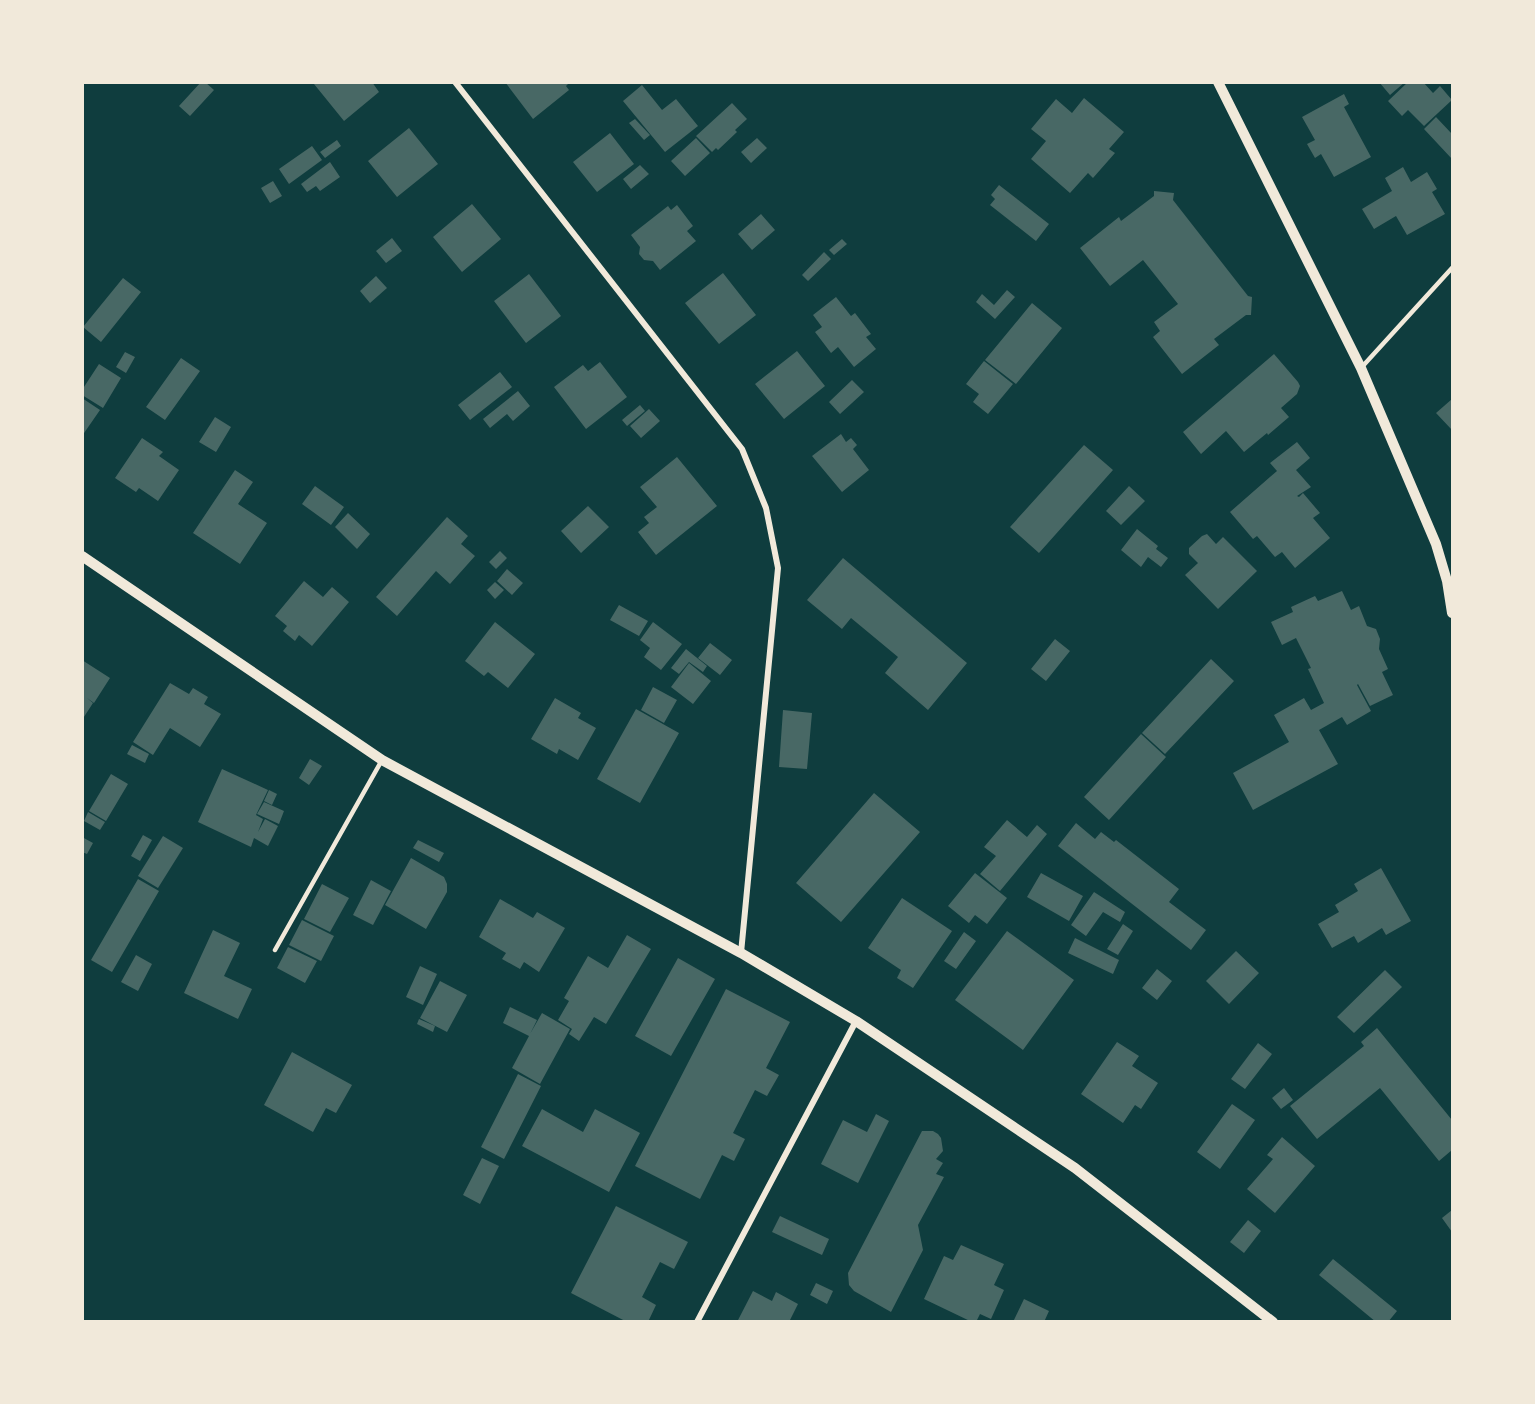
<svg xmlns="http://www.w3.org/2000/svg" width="1535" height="1404" font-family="'Playfair Display',serif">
	<rect width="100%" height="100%" fill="#0f3d3e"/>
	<path fill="#486865" d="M 201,82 L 205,82 L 214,90 L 190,116 L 179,106 Z
		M 315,82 L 372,82 L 379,92 L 344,121 L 314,84 Z
		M 505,82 L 570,82 L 566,86 L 569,90 L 533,119 Z
		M 1379,82 L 1405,82 L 1390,95 Z
		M 1408,82 L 1423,82 L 1433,93 L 1440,86 L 1452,100 L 1424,126 L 1408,110 L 1402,116 L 1388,101 Z
		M 642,85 L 662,110 L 676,99 L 698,126 L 665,152 L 623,101 Z
		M 1344,94 L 1349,104 L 1344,107 L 1371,157 L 1334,177 L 1321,154 L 1315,158 L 1307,144 L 1315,140 L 1302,117 Z
		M 1084,98 L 1124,132 L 1109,149 L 1115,153 L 1093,178 L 1088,173 L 1070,193 L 1031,159 L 1046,141 L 1031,129 L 1056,99 L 1072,113 Z
		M 732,103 L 747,119 L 735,130 L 737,132 L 718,150 L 716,148 L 712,152 L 696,136 Z
		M 1436,117 L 1452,134 L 1452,159 L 1424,129 Z
		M 635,119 L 650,135 L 644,140 L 629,123 Z
		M 409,128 L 438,164 L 397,197 L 368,161 Z
		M 610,133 L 634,164 L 597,192 L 573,162 Z
		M 696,138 L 710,153 L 685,176 L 671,161 Z
		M 757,138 L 767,148 L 751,163 L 741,152 Z
		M 337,140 L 341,146 L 325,158 L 320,152 Z
		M 312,146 L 322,160 L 289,184 L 279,169 Z
		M 330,162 L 340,177 L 320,191 L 316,186 L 307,192 L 301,184 Z
		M 640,165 L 649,174 L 631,189 L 623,179 Z
		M 1403,167 L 1411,182 L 1427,172 L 1437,189 L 1432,192 L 1445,214 L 1407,235 L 1396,216 L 1374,229 L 1362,209 L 1392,191 L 1385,178 Z
		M 273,181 L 282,196 L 270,203 L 261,188 Z
		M 999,185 L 1049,224 L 1036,241 L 990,205 L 995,199 L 991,195 Z
		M 1154,191 L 1174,193 L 1173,200 L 1248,296 L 1252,297 L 1251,315 L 1246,315 L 1214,339 L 1219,345 L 1182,374 L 1153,337 L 1160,331 L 1154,322 L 1178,304 L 1143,260 L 1110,286 L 1080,248 L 1119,217 L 1121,221 L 1154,196 Z
		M 472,204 L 501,239 L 462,272 L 433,237 Z
		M 677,205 L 693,226 L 687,231 L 696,241 L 660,270 L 653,261 L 644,260 L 639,254 L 640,247 L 631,235 L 668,206 L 671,210 Z
		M 761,214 L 775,230 L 752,250 L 738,234 Z
		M 392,238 L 402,251 L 386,263 L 376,251 Z
		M 842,239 L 847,244 L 834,255 L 829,250 Z
		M 824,252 L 831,259 L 808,281 L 802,275 Z
		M 723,273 L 756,315 L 719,344 L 685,303 Z
		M 529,274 L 561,316 L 526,343 L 494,301 Z
		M 376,276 L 387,288 L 370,303 L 360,291 Z
		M 123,278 L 141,292 L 101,342 L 83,327 Z
		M 1007,290 L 1015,297 L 995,319 L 976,302 L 982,294 L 994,305 Z
		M 836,297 L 851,316 L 855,313 L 871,334 L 866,337 L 876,349 L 854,367 L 838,347 L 831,353 L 815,332 L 822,327 L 813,315 Z
		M 1032,303 L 1062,328 L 1016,384 L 985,360 Z
		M 797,351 L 825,386 L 784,419 L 755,384 Z
		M 125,352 L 135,357 L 126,373 L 116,367 Z
		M 1274,354 L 1298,382 L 1300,386 L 1297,394 L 1281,408 L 1289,417 L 1268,435 L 1267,433 L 1244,452 L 1226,431 L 1201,454 L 1183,432 Z
		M 181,358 L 200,371 L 165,420 L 146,407 Z
		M 984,361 L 1013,384 L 988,414 L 973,402 L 979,394 L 966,384 Z
		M 600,362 L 627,397 L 586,429 L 554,387 L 583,365 L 588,371 Z
		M 99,364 L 121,378 L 103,408 L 82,395 L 82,390 Z
		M 500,372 L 512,387 L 470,420 L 458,405 Z
		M 852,380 L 864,392 L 840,414 L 829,402 Z
		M 518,391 L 530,406 L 513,421 L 507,414 L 490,428 L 483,419 Z
		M 82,398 L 100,410 L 82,436 Z
		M 1452,399 L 1452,430 L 1436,413 Z
		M 640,405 L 645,411 L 627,426 L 622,420 Z
		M 649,409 L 660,421 L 641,438 L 630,426 Z
		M 215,417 L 231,427 L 216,452 L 199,442 Z
		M 841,434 L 846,442 L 851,438 L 857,445 L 853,449 L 869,470 L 842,492 L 812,456 Z
		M 142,438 L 163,452 L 159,456 L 179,470 L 158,501 L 139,488 L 136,492 L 115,478 Z
		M 1297,442 L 1310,458 L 1296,470 L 1311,487 L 1297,496 L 1299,497 L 1303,493 L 1320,513 L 1313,518 L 1330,538 L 1295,568 L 1282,552 L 1275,557 L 1257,536 L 1253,539 L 1230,512 L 1277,471 L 1270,463 Z
		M 1084,445 L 1113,470 L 1039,553 L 1010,527 Z
		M 677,457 L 717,506 L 656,555 L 638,532 L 649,523 L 644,517 L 657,507 L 640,487 Z
		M 235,470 L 253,482 L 238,504 L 267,523 L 240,564 L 193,533 Z
		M 315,486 L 344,507 L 331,525 L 302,504 Z
		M 1129,486 L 1145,501 L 1121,525 L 1106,511 Z
		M 588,506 L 609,527 L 581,553 L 561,531 Z
		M 348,513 L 370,534 L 357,549 L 335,527 Z
		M 447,517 L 468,536 L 461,544 L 475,556 L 450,584 L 436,571 L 397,616 L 376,597 Z
		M 1137,529 L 1158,546 L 1156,549 L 1168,558 L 1161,567 L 1148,557 L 1141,567 L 1121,550 Z
		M 1207,534 L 1216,544 L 1223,537 L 1257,571 L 1218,609 L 1185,575 L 1198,563 L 1189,554 L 1189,548 L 1202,536 Z
		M 500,551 L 507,558 L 496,569 L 489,562 Z
		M 843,558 L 967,663 L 928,710 L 885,673 L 898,657 L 851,618 L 842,629 L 807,600 Z
		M 507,569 L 523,583 L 512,595 L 497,581 Z
		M 304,581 L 323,597 L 332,587 L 349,602 L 312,646 L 299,635 L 295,641 L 283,631 L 287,626 L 275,616 Z
		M 495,582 L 504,590 L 495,599 L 487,590 Z
		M 1342,591 L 1351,610 L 1359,606 L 1367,626 L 1376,629 L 1380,639 L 1379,649 L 1388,669 L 1382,672 L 1393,695 L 1370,706 L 1358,684 L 1357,685 L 1371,711 L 1347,725 L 1342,717 L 1319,730 L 1338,764 L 1253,810 L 1233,773 L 1289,742 L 1274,715 L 1304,698 L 1311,710 L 1324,703 L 1308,669 L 1311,668 L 1296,638 L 1282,645 L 1271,622 L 1293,612 L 1291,607 L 1315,596 L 1318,601 Z
		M 619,605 L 648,621 L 639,636 L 610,620 Z
		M 495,622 L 535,654 L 508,688 L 488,672 L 484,676 L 465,661 Z
		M 653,622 L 682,644 L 661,670 L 644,657 L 650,648 L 640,640 Z
		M 1055,639 L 1070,651 L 1046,681 L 1031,669 Z
		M 710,643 L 732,660 L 720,675 L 698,658 Z
		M 686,649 L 707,666 L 703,672 L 689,662 L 679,674 L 671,668 Z
		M 1211,659 L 1234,681 L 1165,754 L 1142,733 Z
		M 82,660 L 110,678 L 94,703 L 87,698 L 93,703 L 82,720 Z
		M 689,663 L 711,681 L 693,704 L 671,687 Z
		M 170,683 L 189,694 L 193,688 L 208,697 L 204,704 L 221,714 L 200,747 L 170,728 L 153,755 L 133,742 Z
		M 653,687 L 677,700 L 664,723 L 641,710 Z
		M 555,698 L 581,713 L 578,718 L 596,728 L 578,760 L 559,749 L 557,754 L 531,739 Z
		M 636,709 L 679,733 L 640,803 L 597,779 Z
		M 783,710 L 812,713 L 807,769 L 779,767 Z
		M 1141,734 L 1166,757 L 1109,820 L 1084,797 Z
		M 132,745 L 149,754 L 145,763 L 127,754 Z
		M 310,759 L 322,766 L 309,785 L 299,778 Z
		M 222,769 L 268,790 L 256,815 L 263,819 L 258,832 L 265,819 L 278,826 L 268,846 L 254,838 L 251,847 L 198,822 Z
		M 111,774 L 128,784 L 106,821 L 89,811 Z
		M 269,790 L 277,794 L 272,805 L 264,801 Z
		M 874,793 L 920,832 L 841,922 L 796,883 Z
		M 264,802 L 284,811 L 279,824 L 257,814 Z
		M 88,812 L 105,822 L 100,830 L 84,821 Z
		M 1007,820 L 1027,837 L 1037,825 L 1047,834 L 1000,891 L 980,874 L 996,856 L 984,847 Z
		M 1076,823 L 1095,839 L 1101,832 L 1114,842 L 1116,840 L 1179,889 L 1169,902 L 1206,930 L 1191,950 L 1058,846 Z
		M 143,835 L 152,840 L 140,861 L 131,856 Z
		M 163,836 L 183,848 L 158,888 L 138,876 Z
		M 82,837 L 93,843 L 87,854 L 82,852 Z
		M 418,840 L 444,853 L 439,862 L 413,848 Z
		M 411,858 L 444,877 L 447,884 L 447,892 L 426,929 L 385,905 Z
		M 1381,868 L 1411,921 L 1386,935 L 1382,928 L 1358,943 L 1354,936 L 1332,948 L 1318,924 L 1339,912 L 1335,905 L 1358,891 L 1354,884 Z
		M 975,873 L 1007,898 L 987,924 L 975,915 L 969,923 L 948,906 Z
		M 1041,873 L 1083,896 L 1069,921 L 1027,897 Z
		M 138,879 L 159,891 L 112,972 L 91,960 Z
		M 371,880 L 391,891 L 373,925 L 353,915 Z
		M 322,884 L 349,898 L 330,932 L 304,919 Z
		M 1094,892 L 1125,912 L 1120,922 L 1103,912 L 1086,936 L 1071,925 Z
		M 902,898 L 952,931 L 913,988 L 897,978 L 901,970 L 868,948 Z
		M 500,899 L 533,918 L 537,912 L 565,928 L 539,972 L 524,962 L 520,969 L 502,959 L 506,953 L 479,937 Z
		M 302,920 L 334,936 L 321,961 L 289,945 Z
		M 1123,924 L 1133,931 L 1118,955 L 1107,949 Z
		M 213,930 L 240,943 L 224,976 L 252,989 L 238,1019 L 184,993 Z
		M 1007,931 L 1074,980 L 1023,1050 L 955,1000 Z
		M 964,932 L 976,941 L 956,969 L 944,961 Z
		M 627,935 L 651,949 L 606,1024 L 594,1017 L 579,1041 L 569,1034 L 572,1029 L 558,1020 L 569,1001 L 564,998 L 588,956 L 608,968 Z
		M 1075,938 L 1119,960 L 1113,974 L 1068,953 Z
		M 288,947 L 317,961 L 305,983 L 277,968 Z
		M 1236,951 L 1259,973 L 1229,1004 L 1206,981 Z
		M 136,955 L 152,964 L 138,991 L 121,982 Z
		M 678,958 L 715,979 L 671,1056 L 635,1036 Z
		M 420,966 L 437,974 L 423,1005 L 406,997 Z
		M 1157,969 L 1172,981 L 1157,1000 L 1142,988 Z
		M 1385,970 L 1402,987 L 1354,1033 L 1337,1017 Z
		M 440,981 L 467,995 L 447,1032 L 420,1018 Z
		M 726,989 L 790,1022 L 766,1068 L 779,1075 L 767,1096 L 755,1090 L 733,1133 L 745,1139 L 734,1161 L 722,1155 L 700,1199 L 635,1166 Z
		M 510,1007 L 537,1020 L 530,1034 L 542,1013 L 570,1029 L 540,1084 L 512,1068 L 529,1036 L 503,1023 Z
		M 419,1019 L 435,1026 L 433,1032 L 417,1024 Z
		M 1377,1028 L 1452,1120 L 1452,1150 L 1439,1161 L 1380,1088 L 1317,1139 L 1290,1106 L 1364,1046 L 1361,1042 Z
		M 1117,1042 L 1139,1056 L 1132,1066 L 1158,1083 L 1141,1109 L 1135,1105 L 1123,1123 L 1081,1094 Z
		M 1258,1043 L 1272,1054 L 1245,1089 L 1231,1079 Z
		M 292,1052 L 352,1085 L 336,1113 L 326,1108 L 313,1132 L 264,1105 Z
		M 518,1074 L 541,1086 L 504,1159 L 481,1147 Z
		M 1284,1088 L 1293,1100 L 1281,1109 L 1272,1098 Z
		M 1232,1104 L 1255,1120 L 1220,1169 L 1197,1152 Z
		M 542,1109 L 583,1132 L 595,1109 L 640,1133 L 609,1192 L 522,1146 Z
		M 876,1114 L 889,1121 L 858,1183 L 821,1164 L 843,1120 L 867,1132 Z
		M 922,1131 L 933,1131 L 938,1134 L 941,1138 L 943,1151 L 936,1159 L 943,1163 L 936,1174 L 944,1177 L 918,1225 L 923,1250 L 891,1312 L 854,1291 L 849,1285 L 848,1273 Z
		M 1282,1137 L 1315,1166 L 1275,1213 L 1247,1189 L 1273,1159 L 1267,1155 Z
		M 482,1158 L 499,1166 L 480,1204 L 463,1195 Z
		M 616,1206 L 688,1242 L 674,1269 L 660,1262 L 642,1297 L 656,1305 L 648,1322 L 627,1322 L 571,1293 Z
		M 1452,1210 L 1452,1232 L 1442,1218 Z
		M 780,1216 L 829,1239 L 822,1255 L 772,1232 Z
		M 1248,1220 L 1261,1231 L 1244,1253 L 1230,1242 Z
		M 961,1245 L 1004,1264 L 994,1285 L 1004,1290 L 991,1319 L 980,1314 L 976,1322 L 972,1322 L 924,1299 L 944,1256 L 953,1260 Z
		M 1333,1259 L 1397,1311 L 1388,1322 L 1376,1322 L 1319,1275 Z
		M 816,1283 L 833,1291 L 827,1304 L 810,1295 Z
		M 753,1291 L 772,1301 L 776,1292 L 798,1304 L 789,1322 L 737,1322 Z
		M 1024,1299 L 1049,1311 L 1044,1322 L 1013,1322 Z"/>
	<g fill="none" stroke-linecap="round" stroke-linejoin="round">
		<path stroke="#f1e9da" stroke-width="4.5" d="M 1361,368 L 1452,268
			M 275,950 L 382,760"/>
		<path stroke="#f1e9da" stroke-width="6" d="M 455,82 L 742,449 L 766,508 L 778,568 L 741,953
			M 697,1322 L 856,1021"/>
		<path stroke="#f1e9da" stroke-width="10" d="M 1218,82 L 1361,368 L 1436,544 L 1447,581 L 1452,613
			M 82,556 L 382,760 L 741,953 L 856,1021 L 1075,1168 L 1273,1322"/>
	</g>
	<rect width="1535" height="1404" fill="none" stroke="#f1e9da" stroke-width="168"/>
</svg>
